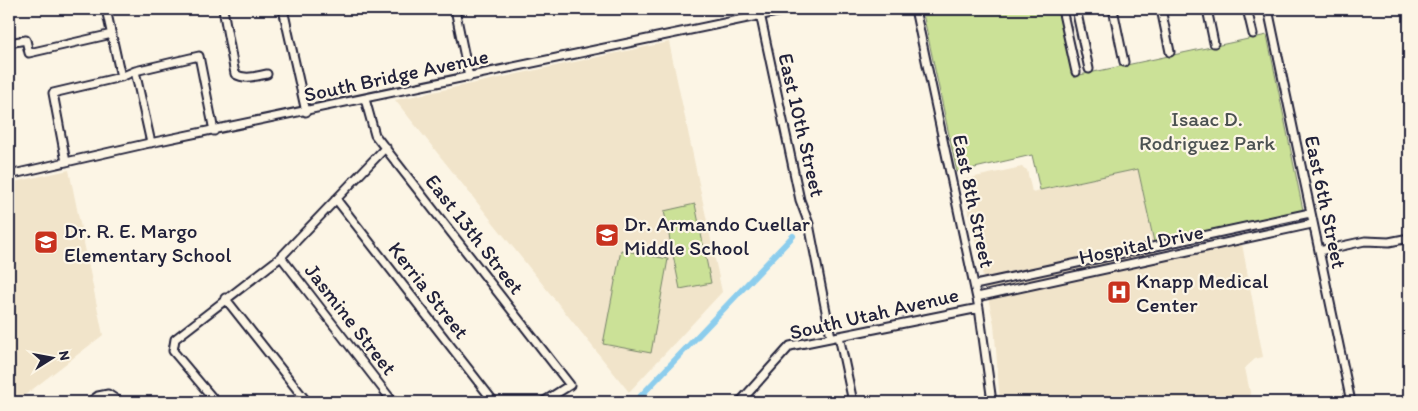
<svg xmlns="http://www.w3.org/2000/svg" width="1418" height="411" font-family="Itim,sans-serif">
	<rect width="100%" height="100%" fill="#fcf5e5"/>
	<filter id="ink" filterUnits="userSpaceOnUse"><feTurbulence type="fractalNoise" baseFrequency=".02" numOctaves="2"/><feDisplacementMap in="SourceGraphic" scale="10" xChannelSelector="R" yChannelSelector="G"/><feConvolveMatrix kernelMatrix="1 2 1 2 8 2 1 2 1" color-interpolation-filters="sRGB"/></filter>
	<g filter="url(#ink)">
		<path fill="#f1e4ca" d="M 669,42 L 722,292 L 629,392 L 395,100 Z
			M 1022,167 L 1027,170 L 1032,192 L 1138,169 L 1158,261 L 1242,244 L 1263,357 L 1255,359 L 1245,368 L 1252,402 L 1000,402 L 994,324 L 961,180 Z
			M 69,170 L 103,335 L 16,402 L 9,402 L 9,183 Z"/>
		<path fill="#cbe197" stroke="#768269" d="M 922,9 L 1061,9 L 1075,76 L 1267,35 L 1303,210 L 1154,242 L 1138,169 L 1040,190 L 1032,155 L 957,172 Z
			M 695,204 L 711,283 L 680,289 L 664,211 Z
			M 621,250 L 668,259 L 651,353 L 603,344 Z"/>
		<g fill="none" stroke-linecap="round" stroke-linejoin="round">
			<path stroke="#8ccded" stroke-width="6" d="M 635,402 L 793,236"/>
			<g stroke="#22223b" stroke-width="11">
				<path id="minor" d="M 106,9 L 121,77 L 135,71 L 151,143
					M 223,9 L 235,74 C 245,80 256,76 267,74
					M 283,9 L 306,112
					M 455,9 L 469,77
					M 759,9 L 800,200 L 809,224 L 831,337
					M 915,9 L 979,308 L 992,402
					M 1062,9 L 1076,72
					M 1076,9 L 1089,69
					M 1113,9 L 1124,62
					M 1161,9 L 1170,52
					M 1207,9 L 1214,43
					M 1247,9 L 1253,34
					M 1268,9 L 1351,402
					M 9,43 L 26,40 L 29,53 L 112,34
					M 135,71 L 199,56 L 214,131
					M 365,99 L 375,135 L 570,385 L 543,402
					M 66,162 L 53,93 L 121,77
					M 9,175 L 145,144 L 791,9
					M 336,199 L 494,402
					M 1319,251 L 1365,241 L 1389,242 L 1409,238
					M 281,257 L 393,402
					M 975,285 L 1310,213
					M 977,297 L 1312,224
					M 225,298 L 307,402
					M 839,336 L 853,402
					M 90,402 L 98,396 L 108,394 L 120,402
					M 216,402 L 173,351 L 175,339 L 281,257 L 386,147
					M 740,402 L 790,346 L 979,308"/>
			</g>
			<use href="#minor" stroke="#fcf5e5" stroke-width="7"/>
		</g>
	</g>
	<defs>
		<g id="school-square" transform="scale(1.25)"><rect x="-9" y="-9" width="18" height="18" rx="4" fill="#c8321e" stroke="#fcf5e5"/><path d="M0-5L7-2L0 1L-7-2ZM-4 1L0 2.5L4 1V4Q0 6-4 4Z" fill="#fff"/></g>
		<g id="hospital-square" transform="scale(1.25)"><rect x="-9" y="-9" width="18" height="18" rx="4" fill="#c8321e" stroke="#fcf5e5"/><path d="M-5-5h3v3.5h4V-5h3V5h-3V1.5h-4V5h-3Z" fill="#fff"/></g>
	</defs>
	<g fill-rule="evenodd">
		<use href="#school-square" x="607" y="235"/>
		<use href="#school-square" x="46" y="242"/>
		<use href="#hospital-square" x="1119" y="292"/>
	</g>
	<g text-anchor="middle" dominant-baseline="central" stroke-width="4.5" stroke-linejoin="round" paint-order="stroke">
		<g font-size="21" fill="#22223b" stroke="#fcf5e5">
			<text transform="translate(396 75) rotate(-12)">South Bridge Avenue</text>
			<text transform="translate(802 125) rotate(77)">East 10th Street</text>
			<text transform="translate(974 201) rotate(78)">East 8th Street</text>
			<text transform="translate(1326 202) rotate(78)">East 6th Street</text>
			<text transform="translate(475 234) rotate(52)">East 13th Street</text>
			<text transform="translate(1141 244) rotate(-12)">Hospital Drive</text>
			<text transform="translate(429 290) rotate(52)">Kerria Street</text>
			<text transform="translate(874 313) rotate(-13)">South Utah Avenue</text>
			<text transform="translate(351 319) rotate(52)">Jasmine Street</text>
		</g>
		<g font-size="21" fill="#4c5252" stroke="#fcf5e5">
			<text x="1207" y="118">Isaac D.<tspan x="1207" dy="24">Rodriguez Park</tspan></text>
		</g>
		<g font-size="21" fill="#22223b" stroke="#fcf5e5" text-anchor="start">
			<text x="624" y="223">Dr. Armando Cuellar<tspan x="624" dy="24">Middle School</tspan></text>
			<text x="64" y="230">Dr. R. E. Margo<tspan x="64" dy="24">Elementary School</tspan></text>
			<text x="1136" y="280">Knapp Medical<tspan x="1136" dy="24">Center</tspan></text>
		</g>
	</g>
	<rect width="1418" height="411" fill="none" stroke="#fcf5e5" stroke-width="30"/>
	<rect x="15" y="15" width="1388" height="381" fill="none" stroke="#22223b" stroke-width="2" filter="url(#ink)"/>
	<g transform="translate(52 358) rotate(79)" stroke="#fcf5e5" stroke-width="4" paint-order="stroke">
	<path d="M0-4L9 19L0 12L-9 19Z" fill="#22223b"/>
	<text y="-8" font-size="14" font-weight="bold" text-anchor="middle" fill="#22223b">N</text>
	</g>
</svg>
